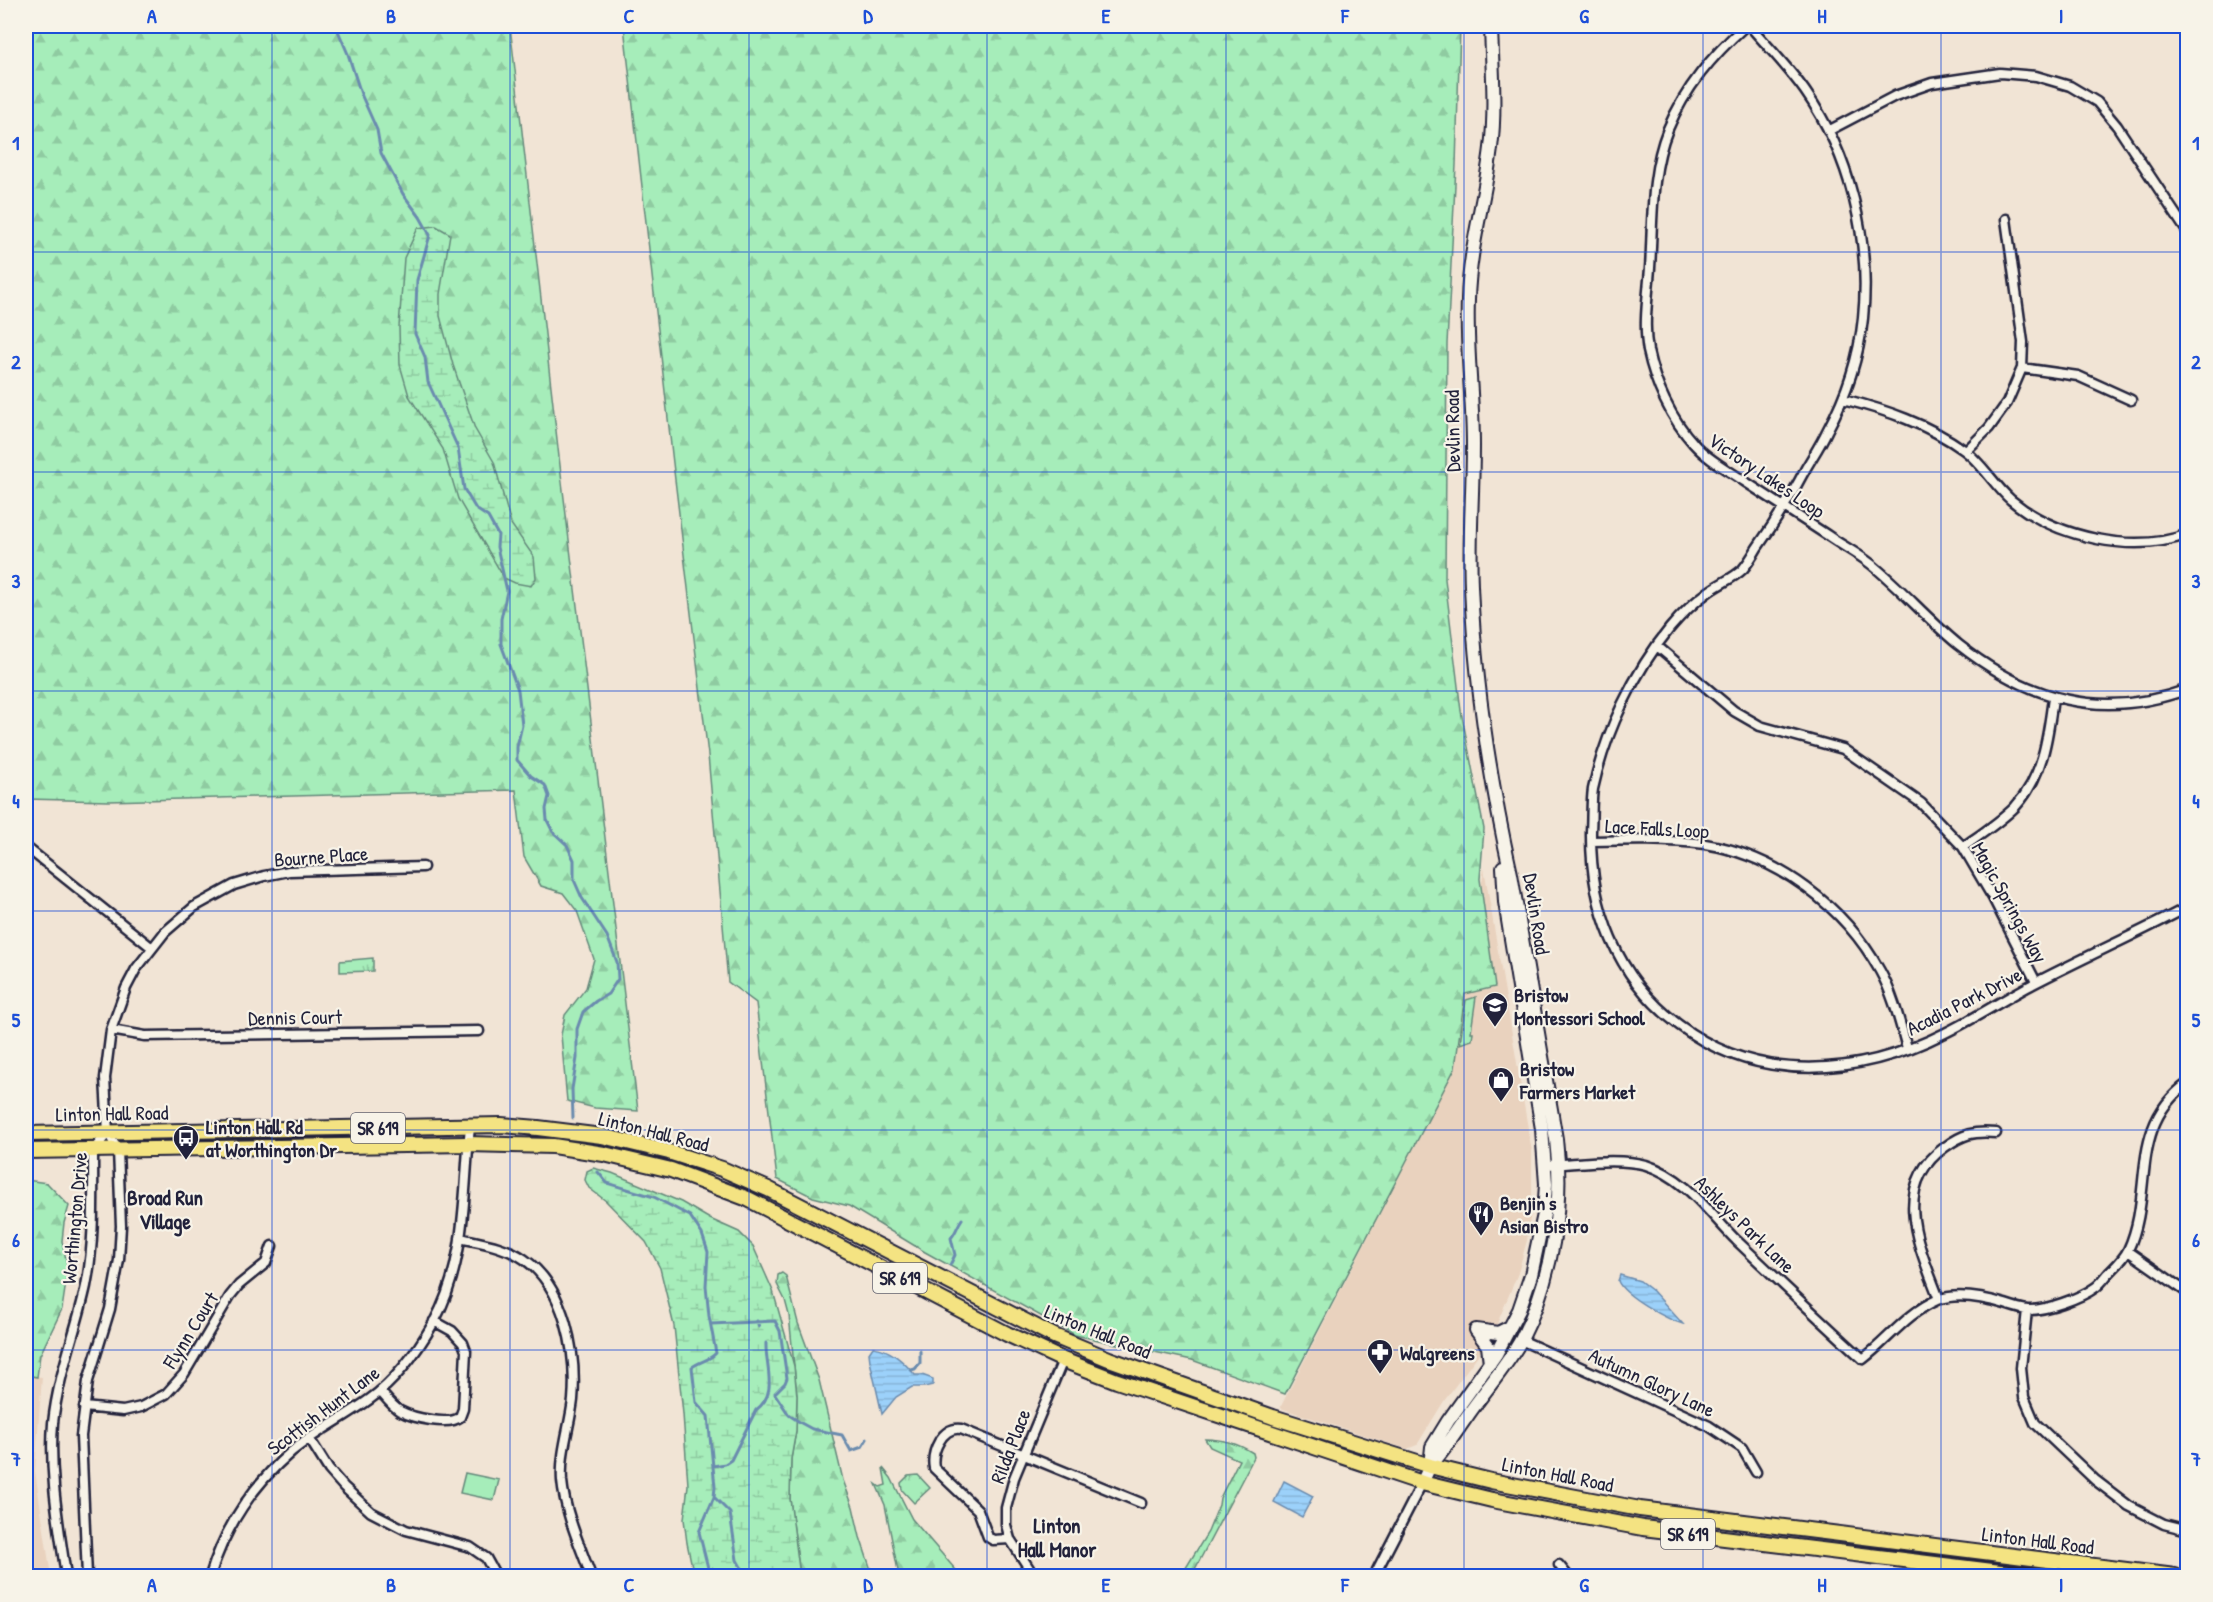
<svg xmlns="http://www.w3.org/2000/svg" width="2213" height="1602" font-family="'Patrick Hand',sans-serif">
	<defs>
		<pattern id="grass-tufts" width="24" height="20" patternUnits="userSpaceOnUse" patternTransform="scale(1.5)"><rect width="24" height="20" fill="#a6edba"/><path d="M3 7l-1-3M5 7V3M7 7l1-3M15 17l-1-3M17 17v-4M19 17l1-3" fill="none" stroke="#8fcba1"/></pattern>
		<pattern id="forest-firs" width="22" height="20" patternUnits="userSpaceOnUse" patternTransform="scale(1.5)"><rect width="22" height="20" fill="#a6edba"/><path d="M5 1l3.5 6h-7zM16 11l3.5 6h-7z" fill="#8fcba1"/></pattern>
		<pattern id="wetland-marsh" width="20" height="14" patternUnits="userSpaceOnUse" patternTransform="scale(1.5)"><rect width="20" height="14" fill="#a6edba"/><path d="M1 5h8M5 5V1M11 12h8M15 12V8" fill="none" stroke="#8fcba1"/></pattern>
		<pattern id="water-rules" width="6" height="5" patternUnits="userSpaceOnUse" patternTransform="scale(1.5)"><rect width="6" height="5" fill="#9cd1fa"/><path d="M0 2.5h6" fill="none" stroke="#86b3d7"/></pattern>
	</defs>
	<rect width="100%" height="100%" fill="#f1e4d5"/>
	<filter id="ink" filterUnits="userSpaceOnUse"><feTurbulence type="fractalNoise" baseFrequency=".0167" numOctaves="2"/><feDisplacementMap in="SourceGraphic" scale="12" xChannelSelector="R" yChannelSelector="G"/><feConvolveMatrix kernelMatrix="1 2 1 2 8 2 1 2 1" color-interpolation-filters="sRGB"/></filter>
	<g filter="url(#ink)">
		<path fill="#e9d2be" d="M 1484,868 L 1532,1152 L 1532,1203 L 1527,1240 L 1518,1273 L 1497,1324 L 1481,1351 L 1444,1401 L 1417,1445 L 1407,1449 L 1280,1408 L 1455,1068 Z
			M 26,1375 L 42,1377 L 35,1471 L 51,1576 L 26,1576 Z"/>
		<path fill="url(#grass-tufts)" stroke="#64887a" stroke-width="1.5" d="M 373,958 L 373,971 L 340,972 L 340,961 Z
			M 1476,997 L 1471,1032 L 1473,1032 L 1472,1040 L 1460,1044 L 1466,1000 Z
			M 918,1475 L 930,1488 L 914,1503 L 902,1490 L 901,1483 L 908,1476 Z"/>
		<path fill="url(#forest-firs)" stroke="#64887a" stroke-width="1.5" d="M 26,26 L 510,26 L 559,457 L 638,1111 L 595,1108 L 567,1101 L 561,1035 L 565,1015 L 586,988 L 594,959 L 577,911 L 563,893 L 541,886 L 524,857 L 516,790 L 109,801 L 26,799 Z
			M 624,26 L 1460,26 L 1456,165 L 1447,344 L 1445,579 L 1461,711 L 1484,829 L 1480,879 L 1495,987 L 1465,994 L 1455,1068 L 1285,1394 L 1192,1360 L 1075,1335 L 925,1252 L 849,1206 L 813,1197 L 777,1179 L 756,1003 L 728,982 L 708,755 L 673,463 Z
			M 26,1180 L 47,1183 L 69,1206 L 64,1223 L 62,1241 L 68,1269 L 62,1309 L 40,1355 L 37,1377 L 26,1375 Z
			M 782,1273 L 786,1276 L 798,1323 L 819,1380 L 843,1480 L 853,1507 L 860,1537 L 873,1576 L 800,1576 L 790,1499 L 791,1459 L 796,1431 L 797,1396 L 789,1315 L 785,1300 L 777,1284 L 778,1275 Z
			M 1205,1439 C 1221,1439 1239,1444 1253,1453 L 1254,1457 L 1194,1571 L 1189,1574 L 1186,1574 L 1184,1571 L 1208,1532 L 1219,1505 L 1220,1498 L 1239,1460 L 1210,1447 Z
			M 883,1468 L 891,1478 L 912,1519 L 961,1576 L 899,1576 L 885,1505 L 876,1484 L 880,1487 L 886,1485 Z"/>
		<path fill="url(#wetland-marsh)" stroke="#64887a" stroke-width="1.5" d="M 436,226 L 450,234 L 440,294 L 440,316 L 453,365 L 475,429 L 494,462 L 511,524 L 534,557 L 536,578 L 531,586 L 515,583 L 504,578 L 458,499 L 443,449 L 409,396 L 400,365 L 399,327 L 404,258 L 418,228 Z
			M 593,1168 L 612,1173 L 681,1202 L 710,1219 L 739,1232 L 753,1246 L 773,1291 L 794,1366 L 797,1396 L 796,1431 L 791,1459 L 790,1499 L 800,1576 L 694,1576 L 687,1543 L 684,1519 L 688,1485 L 683,1414 L 674,1326 L 660,1268 L 646,1242 L 606,1201 L 589,1188 L 585,1180 L 587,1171 Z"/>
		<path fill="#a6edba" stroke="#64887a" stroke-width="1.5" d="M 465,1473 L 499,1480 L 494,1500 L 460,1493 Z"/>
		<path fill="url(#water-rules)" stroke="#6b8bae" stroke-width="1.5" d="M 1620,1275 L 1640,1281 L 1653,1291 L 1683,1324 C 1668,1320 1624,1296 1618,1281 Z
			M 873,1347 C 891,1349 904,1362 915,1375 L 922,1375 L 933,1379 L 933,1385 L 924,1387 L 912,1387 L 896,1397 L 882,1414 L 870,1361 L 869,1353 Z
			M 1284,1481 L 1313,1496 L 1302,1517 L 1274,1502 Z"/>
		<g fill="none" stroke-linecap="round" stroke-linejoin="round">
			<path stroke="#6b8bae" stroke-width="3" d="M 336,26 L 348,54 L 361,94 L 377,130 L 381,153 L 403,194 L 420,217 L 430,235 L 417,280 L 415,334 L 425,357 L 428,382 L 458,448 L 464,489 L 476,509 L 488,517 L 498,535 L 497,547 L 507,591 L 501,619 L 501,644 L 518,690 L 522,725 L 517,747 L 517,760 L 531,776 L 545,785 L 549,796 L 546,809 L 547,820 L 553,832 L 567,845 L 574,860 L 574,880 L 582,898 L 607,936 L 617,962 L 618,979 L 608,994 L 596,1001 L 583,1012 L 577,1029 L 577,1058 L 572,1089 L 573,1118
				M 598,1172 L 607,1183 L 654,1197 L 690,1216 L 702,1234 L 708,1252 L 706,1286 L 709,1316 L 716,1353 C 710,1360 701,1361 692,1367 L 696,1402 L 708,1416 L 715,1487 L 714,1497 L 699,1532 L 710,1576
				M 950,1265 L 955,1255 L 951,1238 C 956,1233 957,1226 962,1219
				M 757,1321 L 759,1327
				M 711,1324 L 775,1321 L 780,1331 L 787,1378 L 785,1383 L 775,1393
				M 911,1370 L 915,1369 L 920,1363 L 920,1351
				M 775,1394 L 789,1415 L 801,1423 L 812,1429 L 842,1435 L 851,1451 L 862,1447 L 867,1439
				M 713,1466 L 725,1464 L 731,1460 L 756,1410 C 779,1393 765,1367 766,1343
				M 714,1497 L 730,1513 L 737,1560 L 746,1576"/>
			<g stroke="#22223b" stroke-width="13">
				<path id="minor" d="M 1745,26 C 1712,56 1685,88 1668,129 C 1650,173 1653,222 1650,268 C 1648,296 1643,324 1648,351 C 1655,384 1671,419 1694,444 C 1707,459 1728,470 1744,481 C 1772,499 1799,517 1827,535 C 1841,545 1857,553 1871,564 C 1902,589 1928,620 1959,645 C 2029,700 2102,721 2188,689
					M 1750,26 C 1768,47 1789,68 1805,91 C 1850,155 1871,240 1863,318 C 1859,358 1846,396 1827,431 C 1821,444 1813,456 1806,468 C 1791,497 1776,521 1757,548 C 1753,555 1748,563 1743,569 C 1733,579 1718,584 1707,593 C 1693,603 1681,615 1670,628 C 1634,672 1605,733 1593,789 C 1591,802 1592,817 1591,831 C 1590,907 1616,978 1679,1025 C 1759,1085 1860,1076 1945,1033 C 1976,1018 2004,999 2035,983 C 2085,957 2137,934 2188,907
					M 1828,131 L 1895,96 L 1932,83 L 2000,73 L 2036,76 L 2070,86 L 2097,102 L 2117,126 L 2188,233
					M 2022,368 L 2078,376 L 2131,400
					M 1843,399 C 1886,410 1928,424 1964,450 C 1982,463 1994,485 2011,500 C 2055,537 2133,555 2188,534
					M 1966,451 L 1989,428 L 2007,403 L 2022,368 L 2023,342 L 2006,219
					M 1657,646 L 1734,711 L 1760,726 L 1843,749 L 1921,803 L 1963,847 L 1993,898 L 2036,982
					M 1591,841 C 1629,840 1667,839 1705,844 C 1778,856 1845,907 1880,971 C 1893,994 1900,1023 1907,1048
					M 26,847 L 151,947
					M 1963,847 C 1980,835 2000,822 2015,807 C 2043,777 2048,737 2053,698
					M 111,1030 L 145,1036 L 479,1031
					M 1546,1165 C 1576,1164 1617,1157 1646,1165 C 1685,1177 1709,1213 1736,1240 C 1778,1280 1820,1320 1863,1359 C 1888,1340 1907,1313 1937,1300 C 1958,1292 1985,1298 2005,1304 C 2011,1306 2020,1309 2027,1310 C 2045,1311 2081,1298 2096,1287 C 2100,1284 2104,1279 2108,1274 C 2115,1267 2124,1259 2128,1250 C 2155,1192 2127,1127 2188,1083
					M 460,1238 C 482,1243 505,1246 524,1259 C 565,1287 577,1353 573,1400 C 570,1426 560,1453 562,1481 C 565,1513 580,1546 591,1576
					M 2128,1251 L 2188,1293
					M 1939,1299 C 1920,1248 1889,1187 1945,1147 C 1963,1134 1973,1131 1996,1133
					M 2027,1310 L 2021,1368 L 2024,1397 L 2035,1423 L 2095,1480 L 2129,1506 L 2164,1524 L 2188,1530
					M 1521,1340 L 1709,1426 L 1742,1448 L 1756,1472
					M 380,1391 C 386,1398 392,1406 400,1411 C 413,1418 449,1426 460,1417 L 463,1409 L 466,1351 L 463,1343 L 452,1331 L 434,1321
					M 84,1407 L 123,1411 L 141,1407 L 166,1394 L 184,1374 L 230,1296 L 239,1285 L 266,1263 L 272,1246
					M 309,1438 L 329,1470 L 344,1487 L 371,1512 L 406,1530 L 470,1547 L 486,1558 L 496,1576
					M 1010,1539 L 993,1540 L 988,1537 L 978,1510 L 934,1468 C 931,1452 942,1426 961,1429 L 1141,1503
					M 1559,1565 L 1568,1576
					M 66,1576 C 59,1526 49,1474 53,1423 C 58,1375 76,1332 86,1286 C 95,1241 93,1195 93,1150 L 108,1133
					M 87,1576 L 81,1436 L 88,1381 L 110,1309 L 119,1260 L 121,1226 L 118,1150 L 108,1133 L 105,1078 L 111,1030 L 126,988 L 136,969 L 165,932 L 194,907 L 234,885 L 264,876 L 289,871 L 423,867
					M 210,1576 C 225,1527 252,1486 291,1452 C 315,1432 344,1418 370,1399 C 397,1380 418,1350 434,1322 C 467,1262 463,1192 470,1127
					M 1034,1576 L 1010,1539 L 1006,1525 L 1006,1508 L 1014,1478 L 1063,1360
					M 1374,1576 L 1422,1483"/>
			</g>
			<g stroke="#22223b" stroke-width="16">
				<path id="secondary" d="M 1476,1330 L 1498,1333 L 1510,1327
					M 1476,1330 L 1488,1346 L 1490,1363
					M 1430,1466 C 1445,1450 1455,1433 1468,1415 C 1485,1390 1506,1367 1521,1340 C 1552,1280 1564,1206 1556,1139 L 1511,874 C 1490,780 1475,682 1471,586 C 1469,539 1473,492 1473,445 C 1473,397 1466,349 1468,300 C 1469,249 1485,199 1491,148 C 1496,108 1492,66 1491,26
					M 1422,1483 L 1430,1466 L 1432,1447 L 1448,1421 L 1496,1354 L 1519,1310 L 1531,1275 L 1544,1214 L 1546,1184 L 1542,1129 L 1505,902 L 1503,867"/>
			</g>
			<g stroke="#22223b" stroke-width="18">
				<path id="primary" d="M 26,1134 L 501,1125 L 538,1128 L 602,1136 L 669,1152 L 722,1169 L 768,1189 L 1054,1336 L 1109,1359 L 1273,1417 L 1430,1466 L 1491,1481 L 1640,1509 L 2175,1576
					M 26,1151 L 468,1144 L 553,1146 L 604,1154 L 671,1170 L 748,1199 L 1007,1334 L 1063,1360 L 1117,1381 L 1422,1483 L 1492,1500 L 1643,1528 L 2033,1576"/>
			</g>
			<use href="#minor" stroke="#f7f3e8" stroke-width="8"/>
			<use href="#secondary" stroke="#f7f3e8" stroke-width="12"/>
			<use href="#primary" stroke="#f4e382" stroke-width="14"/>
		</g>
	</g>
	<path fill="none" stroke="#1d4ed8" stroke-width="1.5" stroke-opacity="0.55" d="M 272,26 L 272,1576M 510,26 L 510,1576M 749,26 L 749,1576M 987,26 L 987,1576M 1226,26 L 1226,1576M 1464,26 L 1464,1576M 1703,26 L 1703,1576M 1941,26 L 1941,1576M 26,252 L 2188,252M 26,472 L 2188,472M 26,691 L 2188,691M 26,911 L 2188,911M 26,1130 L 2188,1130M 26,1350 L 2188,1350"/>
	<defs>
		<g id="school-pin" transform="scale(1.35)"><path d="M0 17L-7.5 6A9.5 9.5 0 1 1 7.5 6Z" fill="#22223b" stroke="#f7f3e8"/><path d="M0-5L7-2L0 1L-7-2ZM-4 1L0 2.5L4 1V4Q0 6-4 4Z" fill="#fff"/></g>
		<g id="shop-pin" transform="scale(1.35)"><path d="M0 17L-7.5 6A9.5 9.5 0 1 1 7.5 6Z" fill="#22223b" stroke="#f7f3e8"/><path d="M-5-2.5h2.3a2.7 3.5 0 0 1 5.4 0H5L5.5 6h-11ZM-1.5-2.5h3a1.5 2.3 0 0 0-3 0Z" fill="#fff"/></g>
		<g id="bus-pin" transform="scale(1.35)"><path d="M0 17L-7.5 6A9.5 9.5 0 1 1 7.5 6Z" fill="#22223b" stroke="#f7f3e8"/><path d="M-5-6H5V4H4V6H2V4H-2V6H-4V4H-5ZM-3.5-4V0h7V-4ZM-3.5 1.2v1.5H-2V1.2ZM2 1.2v1.5H3.5V1.2Z" fill="#fff"/></g>
		<g id="restaurant-pin" transform="scale(1.35)"><path d="M0 17L-7.5 6A9.5 9.5 0 1 1 7.5 6Z" fill="#22223b" stroke="#f7f3e8"/><path d="M-5-6h1v4h1v-4h1v4h1v-4h1v5L-1.5 .5V6h-2V.5L-5-1ZM5-6V6H3V1.5H1.5Q1.5-4 5-6Z" fill="#fff"/></g>
		<g id="pharmacy-pin" transform="scale(1.35)"><path d="M0 17L-7.5 6A9.5 9.5 0 1 1 7.5 6Z" fill="#22223b" stroke="#f7f3e8"/><path d="M-2-6h4v4h4v4h-4v4h-4v-4h-4v-4h4Z" fill="#fff"/></g>
	</defs>
	<g fill-rule="evenodd">
		<use href="#school-pin" x="1495" y="1005"/>
		<use href="#shop-pin" x="1501" y="1080"/>
		<use href="#bus-pin" x="186" y="1138"/>
		<use href="#restaurant-pin" x="1481" y="1214"/>
		<use href="#pharmacy-pin" x="1380" y="1352"/>
	</g>
	<g text-anchor="middle" dominant-baseline="central" stroke-width="4.5" stroke-linejoin="round" paint-order="stroke">
		<g fill="#f7f3e8" stroke="#62616f" stroke-width="1.5">
			<rect x="351" y="1113" width="54" height="30" rx="4.5"/>
			<rect x="873" y="1263" width="54" height="30" rx="4.5"/>
			<rect x="1661" y="1519" width="54" height="30" rx="4.5"/>
		</g>
		<g font-size="18" font-weight="bold" fill="#22223b">
			<text x="378" y="1128">SR 619</text>
			<text x="900" y="1278">SR 619</text>
			<text x="1688" y="1534">SR 619</text>
		</g>
		<g font-size="20" fill="#22223b" stroke="#f7f3e8">
			<text transform="translate(1452 431) rotate(-91)">Devlin Road</text>
			<text transform="translate(1767 475) rotate(34)">Victory Lakes Loop</text>
			<text transform="translate(1657 828) rotate(3)">Lace Falls Loop</text>
			<text transform="translate(321 856) rotate(-4)">Bourne Place</text>
			<text transform="translate(2010 902) rotate(61)">Magic Springs Way</text>
			<text transform="translate(1537 914) rotate(81)">Devlin Road</text>
			<text transform="translate(1964 1001) rotate(-27)">Acadia Park Drive</text>
			<text transform="translate(295 1017) rotate(-1)">Dennis Court</text>
			<text transform="translate(112 1113) rotate(-1)">Linton Hall Road</text>
			<text transform="translate(654 1131) rotate(14)">Linton Hall Road</text>
			<text transform="translate(74 1218) rotate(-85)">Worthington Drive</text>
			<text transform="translate(1745 1224) rotate(44)">Ashleys Park Lane</text>
			<text transform="translate(190 1330) rotate(-58)">Flynn Court</text>
			<text transform="translate(1098 1331) rotate(22)">Linton Hall Road</text>
			<text transform="translate(1652 1382) rotate(25)">Autumn Glory Lane</text>
			<text transform="translate(323 1410) rotate(-37)">Scottish Hunt Lane</text>
			<text transform="translate(1010 1446) rotate(-69)">Rilda Place</text>
			<text transform="translate(1558 1474) rotate(11)">Linton Hall Road</text>
			<text transform="translate(2038 1540) rotate(7)">Linton Hall Road</text>
		</g>
		<g font-size="20" font-weight="bold" fill="#22223b" stroke="#f7f3e8" text-anchor="start">
			<text x="1514" y="994">Bristow<tspan x="1514" dy="23">Montessori School</tspan></text>
			<text x="1520" y="1068">Bristow<tspan x="1520" dy="23">Farmers Market</tspan></text>
			<text x="206" y="1126">Linton Hall Rd<tspan x="206" dy="23">at Worthington Dr</tspan></text>
			<text x="1500" y="1202">Benjin's<tspan x="1500" dy="23">Asian Bistro</tspan></text>
			<text x="1400" y="1352">Walgreens</text>
		</g>
		<g font-size="21" font-weight="bold" fill="#22223b" stroke="#f7f3e8">
			<text x="165" y="1197">Broad Run<tspan x="165" dy="24">Village</tspan></text>
			<text x="1057" y="1525">Linton<tspan x="1057" dy="24">Hall Manor</tspan></text>
		</g>
	</g>
	<rect width="2213" height="1602" fill="none" stroke="#f7f3e8" stroke-width="66"/>
	<rect x="33" y="33" width="2147" height="1536" fill="none" stroke="#1d4ed8" stroke-width="2"/>
	<g font-size="20" text-anchor="middle" font-weight="bold" fill="#1d4ed8">
		<text x="152" y="23">A</text>
		<text x="391" y="23">B</text>
		<text x="629" y="23">C</text>
		<text x="868" y="23">D</text>
		<text x="1106" y="23">E</text>
		<text x="1345" y="23">F</text>
		<text x="1584" y="23">G</text>
		<text x="1822" y="23">H</text>
		<text x="2061" y="23">I</text>
		<text x="16" y="150">1</text>
		<text x="2196" y="150">1</text>
		<text x="16" y="369">2</text>
		<text x="2196" y="369">2</text>
		<text x="16" y="588">3</text>
		<text x="2196" y="588">3</text>
		<text x="16" y="808">4</text>
		<text x="2196" y="808">4</text>
		<text x="16" y="1027">5</text>
		<text x="2196" y="1027">5</text>
		<text x="16" y="1247">6</text>
		<text x="2196" y="1247">6</text>
		<text x="16" y="1466">7</text>
		<text x="2196" y="1466">7</text>
		<text x="152" y="1592">A</text>
		<text x="391" y="1592">B</text>
		<text x="629" y="1592">C</text>
		<text x="868" y="1592">D</text>
		<text x="1106" y="1592">E</text>
		<text x="1345" y="1592">F</text>
		<text x="1584" y="1592">G</text>
		<text x="1822" y="1592">H</text>
		<text x="2061" y="1592">I</text>
	</g>
</svg>
